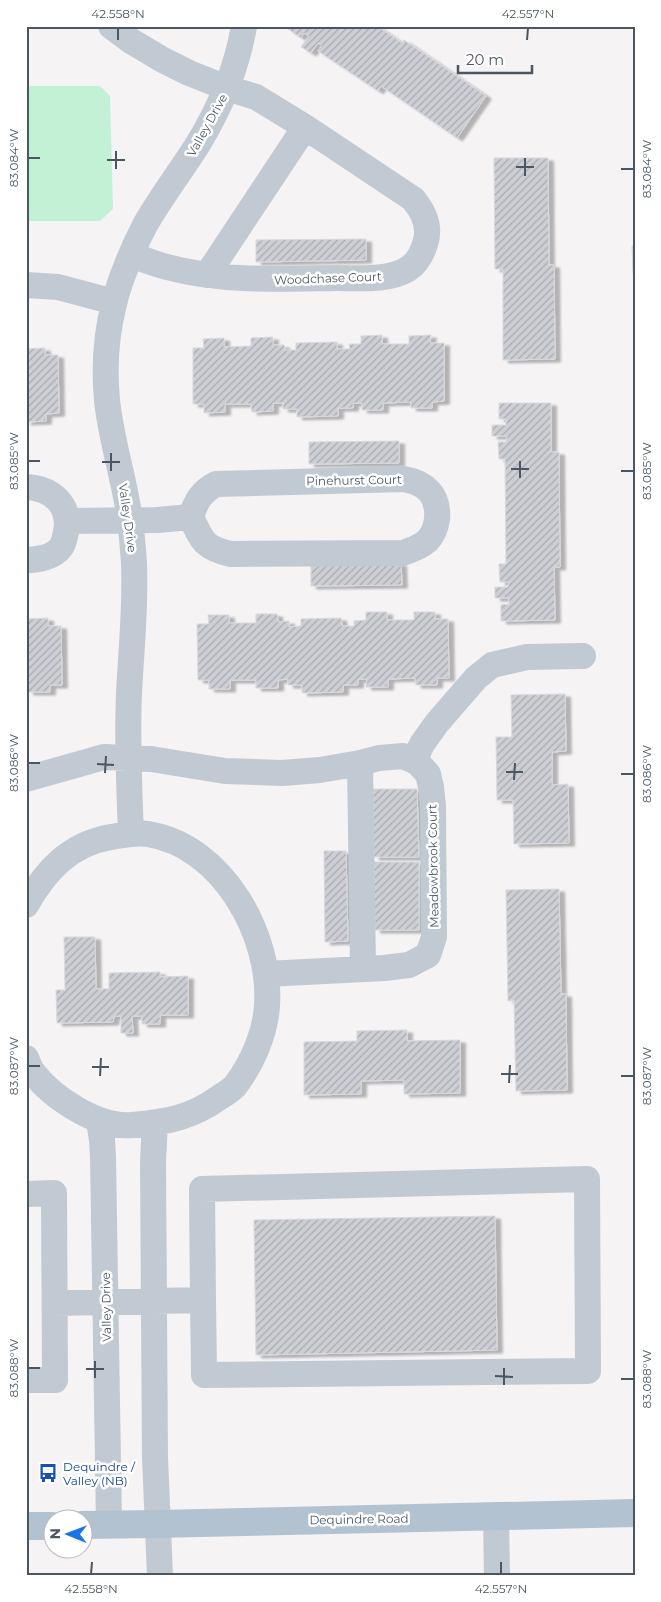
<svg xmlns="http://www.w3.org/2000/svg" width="661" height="1602" font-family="Montserrat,sans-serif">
	<defs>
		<pattern id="building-hatch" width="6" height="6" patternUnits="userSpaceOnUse" patternTransform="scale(1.25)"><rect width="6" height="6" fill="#cdcfd5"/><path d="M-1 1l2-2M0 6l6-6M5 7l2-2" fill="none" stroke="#a8abb0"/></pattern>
		<filter id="shadow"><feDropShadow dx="5.5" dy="3" stdDeviation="1" flood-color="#0004"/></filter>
	</defs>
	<rect width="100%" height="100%" fill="#f5f3f3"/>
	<path fill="#c3f1d5" d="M 26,86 L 100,86 L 110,96 L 113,209 L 100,221 L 26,221 Z"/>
	<path fill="url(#building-hatch)" stroke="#d7d9de" filter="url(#shadow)" d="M 290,26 L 377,26 L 402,43 L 404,40 L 486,96 L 457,138 L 381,86 L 378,91 L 318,51 L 322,45 L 318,43 L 311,53 L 301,47 L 309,36 L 304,33 L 301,38 L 288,29 Z
		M 494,158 L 548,158 L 549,265 L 554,265 L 555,359 L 503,360 L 503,269 L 495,269 Z
		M 366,239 L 366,260 L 256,262 L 256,240 Z
		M 632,246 L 635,246 L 635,273 L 633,273 Z
		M 382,335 L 382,344 L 409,344 L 409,336 L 431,335 L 430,343 L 444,343 L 444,401 L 432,402 L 432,408 L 411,408 L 411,402 L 383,403 L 383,410 L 362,410 L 362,403 L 353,403 L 353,408 L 338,408 L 338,416 L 297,417 L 297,409 L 283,409 L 283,403 L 273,403 L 273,411 L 252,412 L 251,404 L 225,404 L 225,412 L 204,413 L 204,404 L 193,404 L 193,348 L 204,348 L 203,339 L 224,338 L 224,347 L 251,346 L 251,338 L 273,337 L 273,345 L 284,345 L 285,350 L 296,350 L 296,343 L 337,342 L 337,349 L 350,349 L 349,344 L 361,344 L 361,336 Z
		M 45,348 L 45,355 L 58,355 L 59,413 L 46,414 L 46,421 L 26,422 L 26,349 Z
		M 499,403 L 551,403 L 551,452 L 559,452 L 560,567 L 554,567 L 555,620 L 501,621 L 501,605 L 509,604 L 509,598 L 495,598 L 495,587 L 508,587 L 509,582 L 500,582 L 499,564 L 506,564 L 505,459 L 499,459 L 498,442 L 506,442 L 507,436 L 492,436 L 492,425 L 506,425 L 506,419 L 499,419 Z
		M 399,441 L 399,463 L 309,464 L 309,442 Z
		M 401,563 L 402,585 L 311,586 L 311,564 Z
		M 366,612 L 387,612 L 387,620 L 414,620 L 414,612 L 435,612 L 435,619 L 448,619 L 449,678 L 437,678 L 437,685 L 416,685 L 415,678 L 388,679 L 388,687 L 366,687 L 367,679 L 358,679 L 358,685 L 343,685 L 343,692 L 302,693 L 302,685 L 288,685 L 288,679 L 278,680 L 278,688 L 256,688 L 256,680 L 230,680 L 230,689 L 209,689 L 209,680 L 198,680 L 197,624 L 209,624 L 208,615 L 229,615 L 229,623 L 256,623 L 256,614 L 277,614 L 278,622 L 289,621 L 289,627 L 301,626 L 301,619 L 341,618 L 342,626 L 354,626 L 354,621 L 366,620 Z
		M 48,618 L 48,626 L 61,626 L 62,685 L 50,685 L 50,692 L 28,692 L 28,685 L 26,685 L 27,619 Z
		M 565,694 L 566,751 L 552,752 L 552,785 L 568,784 L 569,843 L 514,844 L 513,800 L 497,800 L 496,737 L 512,737 L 511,695 Z
		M 373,789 L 417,789 L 419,857 L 374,857 Z
		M 324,851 L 346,851 L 348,941 L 325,942 Z
		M 374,862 L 419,862 L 419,930 L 375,930 Z
		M 559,889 L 561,994 L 566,994 L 567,1090 L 516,1091 L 514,1000 L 508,1001 L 506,890 Z
		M 64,937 L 95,937 L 96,989 L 109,989 L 109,973 L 160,972 L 160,977 L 188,976 L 188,1015 L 160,1015 L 160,1024 L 142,1024 L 142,1016 L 132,1016 L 133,1033 L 121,1033 L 121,1016 L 114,1016 L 113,1022 L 57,1023 L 56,990 L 65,990 Z
		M 407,1030 L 407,1041 L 460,1040 L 460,1093 L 404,1094 L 404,1080 L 361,1081 L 361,1094 L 304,1095 L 304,1042 L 357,1041 L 357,1031 Z
		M 495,1216 L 497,1350 L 256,1355 L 254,1220 Z"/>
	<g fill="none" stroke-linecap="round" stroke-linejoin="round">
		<path stroke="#c1cad2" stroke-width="26" d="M 111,26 L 131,41 L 163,60 L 189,73 L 227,88 L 256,97 L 305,127 L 413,199 C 424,212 431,227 425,244 C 422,254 417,263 408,269 C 388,281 360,278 337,278 C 280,279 223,282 167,267 C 155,264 143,259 131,255
			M 207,275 L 305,127
			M 26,285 L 58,287 L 114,302
			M 404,479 C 426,483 439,495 437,519 C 436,527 433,535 427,541 C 420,547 412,550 403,553 L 231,554 C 204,548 202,541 191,517 C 196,501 201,492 216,484 Z
			M 26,487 C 52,488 71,505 66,532 C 65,536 64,543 61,547 C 54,557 38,560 26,560
			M 68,521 L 157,520 L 191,517
			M 414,761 L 422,744 L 437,723 L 476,678 L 492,665 L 527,657 L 583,656
			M 360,763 L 363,968
			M 26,779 L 104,757 L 151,759 L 225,771 L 282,773 L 320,770 L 360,763 L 379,758 L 403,756 L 417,762 L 428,774 L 431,787 L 433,806 L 434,937 L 428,955 L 409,965 L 384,968 L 266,974
			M 131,833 C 129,787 127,740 129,694 C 131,650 136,607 134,563 C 133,549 132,535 130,521 C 125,480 111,441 107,400 C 104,368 106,335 114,304 C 119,281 134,246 145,225 C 161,197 181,171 198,144 C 220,108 237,68 244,26
			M 26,905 C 46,870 70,844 111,837 C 124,835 136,832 148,834 C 223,846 272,936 267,1006 C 265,1034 252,1064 235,1086 C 231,1090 225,1094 220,1097 C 191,1118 167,1122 132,1125 C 98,1128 52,1098 32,1071 C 30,1068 28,1062 26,1058
			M 99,1121 L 102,1140 L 103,1157 L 109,1524
			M 155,1123 L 153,1161 L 155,1457 L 160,1576
			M 26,1194 L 54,1193 L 55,1380 L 26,1380
			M 55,1303 L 203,1300 L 204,1375 L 588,1371 L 587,1179 L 202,1189 L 203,1300
			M 496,1515 L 497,1576"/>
		<path stroke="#b3c2d1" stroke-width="28" d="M 82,1525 L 157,1524 L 635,1513
			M 26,1526 L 52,1526"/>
	</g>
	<path fill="none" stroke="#4a5661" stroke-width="2" d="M 118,40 L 118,28M 527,40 L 528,28M 28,158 L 40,158M 107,160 L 125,160M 516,167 L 534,167M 116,169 L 116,151M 621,169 L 634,169M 525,176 L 525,158M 28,461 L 40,461M 102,462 L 120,462M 511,469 L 529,469M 111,471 L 111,453M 621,471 L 634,471M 520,478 L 520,461M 28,763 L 40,763M 97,764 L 114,765M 506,772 L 523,772M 105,773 L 106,756M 621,774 L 634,774M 514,780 L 515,763M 28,1066 L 40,1066M 92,1067 L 109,1067M 501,1074 L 518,1074M 100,1076 L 101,1058M 621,1076 L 634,1076M 509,1083 L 510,1065M 28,1368 L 40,1368M 86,1369 L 104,1369M 495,1376 L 513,1377M 95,1378 L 95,1361M 621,1379 L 634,1379M 504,1385 L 504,1368M 91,1574 L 92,1562M 501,1574 L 501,1562"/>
	<defs>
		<g id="bus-bare" transform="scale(1.5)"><path d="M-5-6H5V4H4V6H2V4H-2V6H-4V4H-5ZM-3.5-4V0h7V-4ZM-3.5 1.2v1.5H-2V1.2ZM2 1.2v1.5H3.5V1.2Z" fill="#1a4fb4" stroke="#fff" stroke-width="2.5" paint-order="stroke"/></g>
	</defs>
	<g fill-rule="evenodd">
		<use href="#bus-bare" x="48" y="1473"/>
	</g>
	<g text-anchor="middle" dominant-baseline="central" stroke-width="5" stroke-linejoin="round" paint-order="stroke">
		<g font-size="12" fill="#4a5661" stroke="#fff">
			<text transform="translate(207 125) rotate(-61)">Valley Drive</text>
			<text transform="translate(328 278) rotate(-2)">Woodchase Court</text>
			<text transform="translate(354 480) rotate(-1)">Pinehurst Court</text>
			<text transform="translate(128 518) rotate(82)">Valley Drive</text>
			<text transform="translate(433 866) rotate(-91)">Meadowbrook Court</text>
			<text transform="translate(106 1307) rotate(-91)">Valley Drive</text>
			<text transform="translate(359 1519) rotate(-1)">Dequindre Road</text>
		</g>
		<g font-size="12" fill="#164399" stroke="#fff" text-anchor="start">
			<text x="63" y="1466">Dequindre /<tspan x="63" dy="14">Valley (NB)</tspan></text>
		</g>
	</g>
	<rect width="661" height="1602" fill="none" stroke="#ffffff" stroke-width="55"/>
	<g transform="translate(68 1534) rotate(271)"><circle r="24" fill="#ffffff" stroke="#b7bbc0"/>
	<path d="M0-4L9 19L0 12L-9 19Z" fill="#1a73e8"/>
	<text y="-8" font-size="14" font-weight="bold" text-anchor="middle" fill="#4a5661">N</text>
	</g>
	<path d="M458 65v8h74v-8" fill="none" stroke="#4a5661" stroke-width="2.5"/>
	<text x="466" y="65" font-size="15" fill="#4a5661" stroke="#ffffff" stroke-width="4" paint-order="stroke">20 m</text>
	<rect x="28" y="28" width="606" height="1546" fill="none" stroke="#4a5661" stroke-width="2"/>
	<g font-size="12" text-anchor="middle" fill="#4a5661">
		<text x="118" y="18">42.558°N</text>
		<text x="528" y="18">42.557°N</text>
		<text transform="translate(14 158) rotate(-90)" y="4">83.084°W</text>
		<text transform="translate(647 169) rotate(-90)" y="4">83.084°W</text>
		<text transform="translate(14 461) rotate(-90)" y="4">83.085°W</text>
		<text transform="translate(647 471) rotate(-90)" y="4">83.085°W</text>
		<text transform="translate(14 763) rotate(-90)" y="4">83.086°W</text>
		<text transform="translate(647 774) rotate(-90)" y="4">83.086°W</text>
		<text transform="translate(14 1066) rotate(-90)" y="4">83.087°W</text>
		<text transform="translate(647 1076) rotate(-90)" y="4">83.087°W</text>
		<text transform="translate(14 1368) rotate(-90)" y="4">83.088°W</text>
		<text transform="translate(647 1379) rotate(-90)" y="4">83.088°W</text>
		<text x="91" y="1593">42.558°N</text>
		<text x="501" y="1593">42.557°N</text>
	</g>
</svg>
